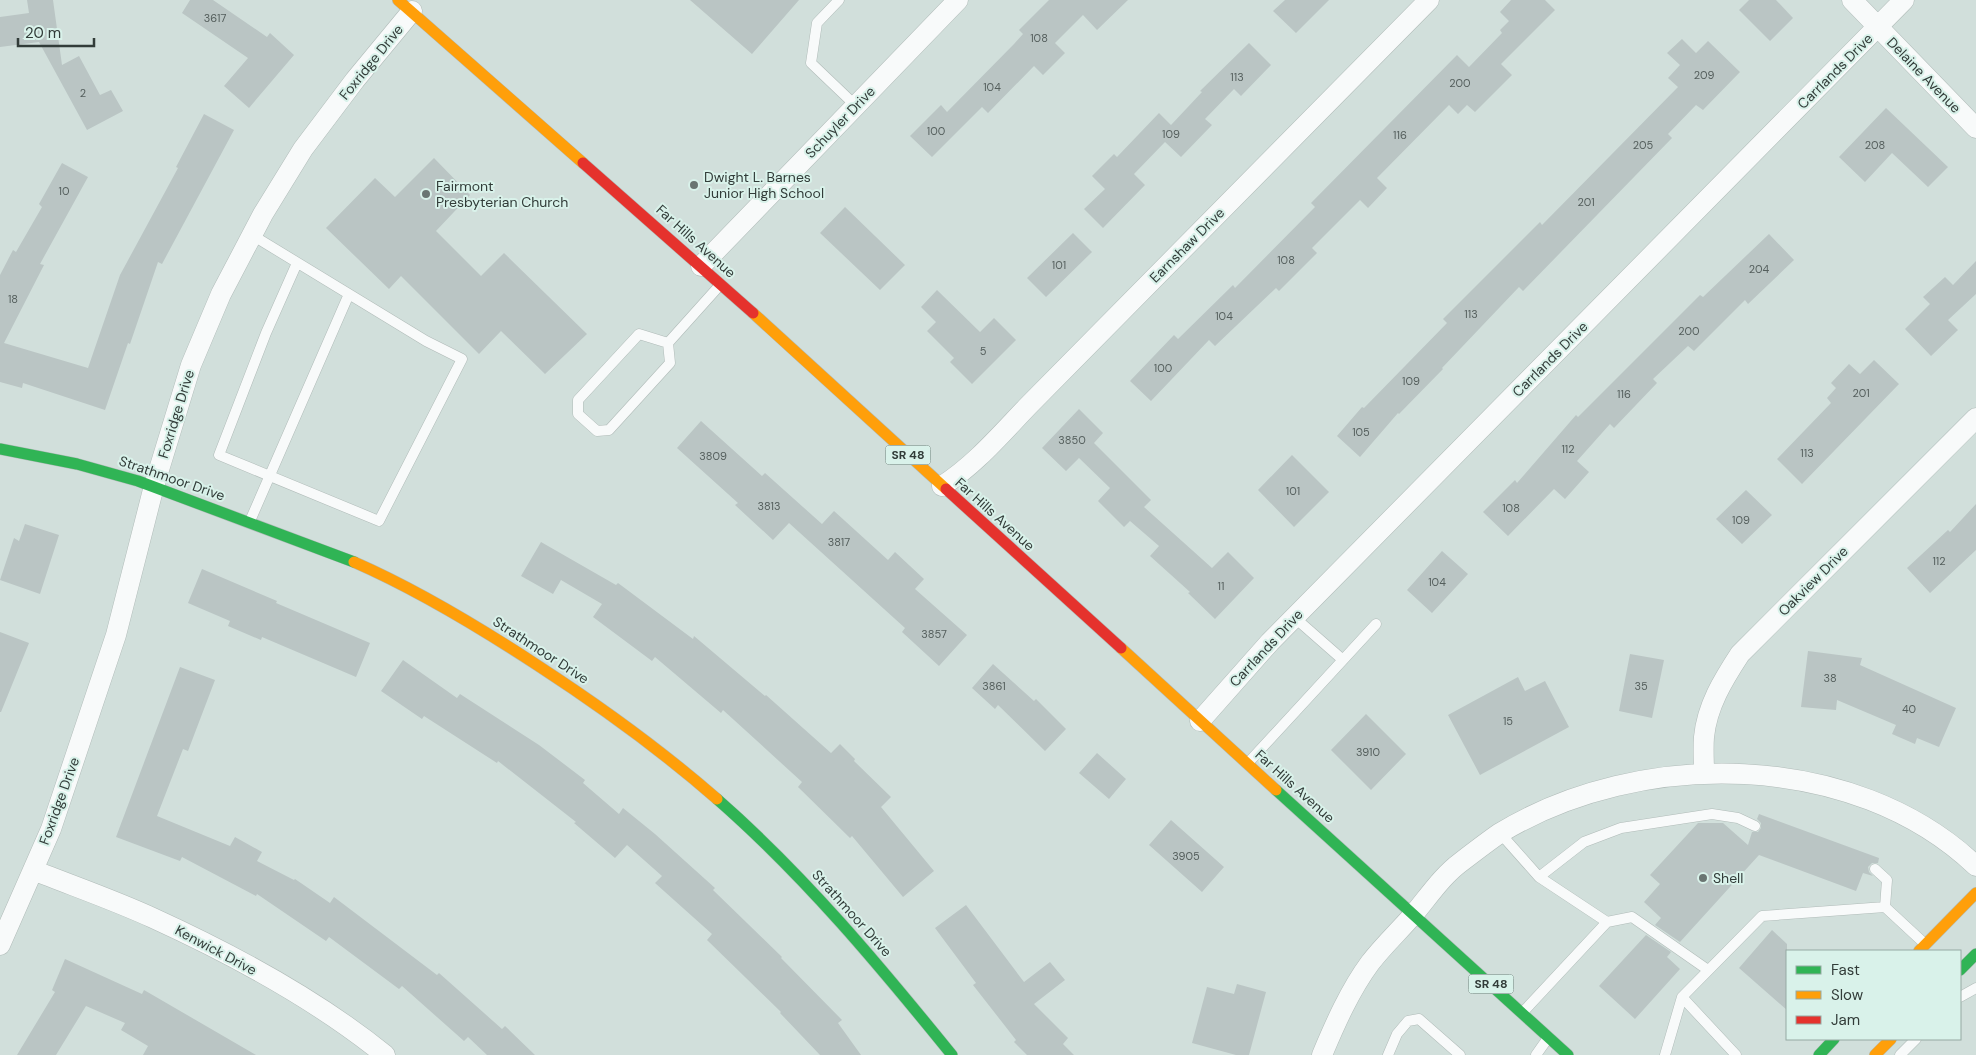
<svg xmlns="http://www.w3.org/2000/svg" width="1976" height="1055" font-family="'DM Sans',sans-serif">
	<rect width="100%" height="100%" fill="#d1dfdb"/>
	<path fill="#bac5c4" d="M 27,0 L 53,0 L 62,65 L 79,56 L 100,95 L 111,90 L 123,111 L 87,130 L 39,42 L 0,47 L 0,17 L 29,13 Z
		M 190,0 L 213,0 L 267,37 L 270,33 L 294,55 L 249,108 L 224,86 L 248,58 L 182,13 Z
		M 690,0 L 799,0 L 752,54 Z
		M 1049,0 L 1128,0 L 1097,30 L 1083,15 L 1055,43 L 1065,53 L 1043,75 L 1034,66 L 988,113 L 982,107 L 932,157 L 910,136 L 941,105 L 947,112 L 1014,44 L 1023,34 L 1019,30 Z
		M 1285,0 L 1329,0 L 1296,33 L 1273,11 Z
		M 1511,0 L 1545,0 L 1555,10 L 1501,64 L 1512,75 L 1475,112 L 1467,105 L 1458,114 L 1449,105 L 1377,178 L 1387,188 L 1368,208 L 1360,200 L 1312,248 L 1317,253 L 1279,291 L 1276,288 L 1215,346 L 1209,340 L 1151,401 L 1130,381 L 1174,335 L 1178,339 L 1233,285 L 1235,288 L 1315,207 L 1311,203 L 1457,55 L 1469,67 L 1502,33 L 1500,30 L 1509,21 L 1500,12 Z
		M 1749,0 L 1776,0 L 1793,18 L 1770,41 L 1739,10 Z
		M 1682,39 L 1696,53 L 1708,41 L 1740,72 L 1703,110 L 1696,105 L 1668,134 L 1672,138 L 1523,291 L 1519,287 L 1442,368 L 1443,369 L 1399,414 L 1398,413 L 1360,457 L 1337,436 L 1362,407 L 1364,408 L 1447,323 L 1443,319 L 1540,222 L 1542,225 L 1678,87 L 1668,78 L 1680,65 L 1667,53 Z
		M 1249,43 L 1271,65 L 1241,96 L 1234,89 L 1205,119 L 1212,125 L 1181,157 L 1165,142 L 1134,174 L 1145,185 L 1103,228 L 1084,209 L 1105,189 L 1092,176 L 1114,154 L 1117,157 L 1159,113 L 1171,125 L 1202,92 L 1200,91 Z
		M 1886,108 L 1948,167 L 1928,187 L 1892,153 L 1865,182 L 1839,157 Z
		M 204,114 L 234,130 L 162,264 L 158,262 L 130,344 L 128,343 L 105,410 L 23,383 L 22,388 L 0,382 L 0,275 L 13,250 L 16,252 L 42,207 L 39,204 L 62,163 L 88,177 L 40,264 L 44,265 L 4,343 L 88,368 L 120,275 L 178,168 L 176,167 Z
		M 434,158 L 470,195 L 436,231 L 481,276 L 504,253 L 587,334 L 545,374 L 501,331 L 479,354 L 401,276 L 389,289 L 326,228 L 375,178 L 395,197 Z
		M 845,207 L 905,265 L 880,290 L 820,233 Z
		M 1073,233 L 1092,252 L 1046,297 L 1027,278 Z
		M 1769,234 L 1794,260 L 1748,304 L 1745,300 L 1694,351 L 1688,346 L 1653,379 L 1657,383 L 1614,428 L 1610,424 L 1577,461 L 1589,472 L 1565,499 L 1554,489 L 1508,536 L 1483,512 L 1515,480 L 1517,483 L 1576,415 L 1578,417 L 1700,295 L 1703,297 Z
		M 1976,261 L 1976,294 L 1948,320 L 1958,330 L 1931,356 L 1905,329 L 1930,304 L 1923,297 L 1945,277 L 1953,285 Z
		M 937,290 L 980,332 L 994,318 L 1016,340 L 972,384 L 950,362 L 954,358 L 927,331 L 936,322 L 921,307 Z
		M 1874,360 L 1899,384 L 1802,484 L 1777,459 L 1831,403 L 1827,398 L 1836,388 L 1831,383 L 1849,364 L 1860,374 Z
		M 1079,409 L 1103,433 L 1094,443 L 1151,500 L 1144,507 L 1212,568 L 1228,552 L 1254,578 L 1215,619 L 1188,593 L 1190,592 L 1150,556 L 1159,546 L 1130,521 L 1124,527 L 1098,501 L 1110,488 L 1079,458 L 1066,471 L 1042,448 Z
		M 701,421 L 762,476 L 765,473 L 822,524 L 834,511 L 888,560 L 895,552 L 924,579 L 915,589 L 967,635 L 939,666 L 902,632 L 905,628 L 789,523 L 773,540 L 735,505 L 738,503 L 677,448 Z
		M 1292,455 L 1329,492 L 1294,527 L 1258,490 Z
		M 1746,490 L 1772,515 L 1742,544 L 1716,519 Z
		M 1976,504 L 1976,550 L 1930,593 L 1907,568 L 1948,530 L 1950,532 Z
		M 25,524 L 59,535 L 40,594 L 0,580 L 14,538 L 19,541 Z
		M 541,542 L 616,585 L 618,583 L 693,639 L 694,636 L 765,696 L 766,695 L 831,753 L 840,744 L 855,759 L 854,761 L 891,797 L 881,807 L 934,871 L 903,897 L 852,836 L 850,838 L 798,787 L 802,782 L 723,710 L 721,713 L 655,657 L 652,661 L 593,617 L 602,604 L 561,580 L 553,594 L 521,576 Z
		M 1442,551 L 1468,574 L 1432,613 L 1407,590 Z
		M 202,569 L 277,601 L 276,603 L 370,643 L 356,677 L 262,637 L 261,640 L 228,626 L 230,621 L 188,603 Z
		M 0,632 L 29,643 L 1,712 L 0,712 Z
		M 1808,651 L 1862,658 L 1860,665 L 1956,708 L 1939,747 L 1917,738 L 1915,744 L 1892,734 L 1896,725 L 1837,700 L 1836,710 L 1801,707 Z
		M 1630,654 L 1664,660 L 1652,718 L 1619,711 Z
		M 403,660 L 457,698 L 460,694 L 539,745 L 585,780 L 583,783 L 619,814 L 623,808 L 655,834 L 715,888 L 713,890 L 782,957 L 781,958 L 842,1020 L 838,1023 L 861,1055 L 820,1055 L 780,1013 L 781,1012 L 707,940 L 712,934 L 655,883 L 662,876 L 627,845 L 615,858 L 574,823 L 576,822 L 498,761 L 497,763 L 424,716 L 422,719 L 381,691 Z
		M 993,664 L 1034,701 L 1036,699 L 1066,729 L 1045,751 L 998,705 L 995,709 L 972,688 Z
		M 180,667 L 215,680 L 188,751 L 183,749 L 157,816 L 230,846 L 235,837 L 262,852 L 257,861 L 294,880 L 295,879 L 330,903 L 334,897 L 437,975 L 439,973 L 502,1029 L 505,1026 L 535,1055 L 487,1055 L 468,1037 L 464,1041 L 402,986 L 399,989 L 329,937 L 326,941 L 257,894 L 256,896 L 182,857 L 180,861 L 116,837 Z
		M 1518,677 L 1525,691 L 1545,681 L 1569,727 L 1480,775 L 1448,715 Z
		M 1366,714 L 1406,754 L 1371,790 L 1331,750 Z
		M 1097,753 L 1126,779 L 1109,799 L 1079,773 Z
		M 1759,814 L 1879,858 L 1878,863 L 1872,863 L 1868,867 L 1869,872 L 1873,876 L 1863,873 L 1856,891 L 1759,855 L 1680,942 L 1655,925 L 1661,918 L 1644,902 L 1660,884 L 1650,875 L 1698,823 L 1723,823 L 1748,845 L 1752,832 L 1758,832 L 1761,828 L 1761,823 L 1757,819 Z
		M 1171,820 L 1224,867 L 1202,892 L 1149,845 Z
		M 966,905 L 1024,982 L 1050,962 L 1065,980 L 1034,1004 L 1068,1038 L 1063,1044 L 1074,1055 L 1027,1055 L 1014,1042 L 1016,1040 L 973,985 L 976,983 L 935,928 Z
		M 1772,930 L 1787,944 L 1787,1010 L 1739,968 Z
		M 1646,935 L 1671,952 L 1667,957 L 1680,969 L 1635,1019 L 1599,986 Z
		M 65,959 L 142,994 L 144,990 L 256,1055 L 143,1055 L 148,1046 L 121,1030 L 125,1023 L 86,1006 L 56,1055 L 17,1055 L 55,992 L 52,990 Z
		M 1237,984 L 1266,992 L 1249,1055 L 1236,1055 L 1192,1043 L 1207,987 L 1234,994 Z"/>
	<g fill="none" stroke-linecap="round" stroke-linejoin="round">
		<g stroke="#b0bbb8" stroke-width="11">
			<path id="lane" d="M 839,0 L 817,23 L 811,63 L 855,105
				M 252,235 L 426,341 L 462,359 L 379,521 L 219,455 L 266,333 L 297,263
				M 668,343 L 639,334 L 578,400 L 578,414 L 597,431 L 609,430 L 670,363 L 668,343 L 720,285
				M 250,521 L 349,294
				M 1294,617 L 1343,660
				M 1248,763 L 1376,624
				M 1500,833 L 1539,877 L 1607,922
				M 1875,869 L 1887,880 L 1885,907
				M 1539,877 L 1584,842 L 1621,828 L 1712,814 L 1738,818 L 1755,826
				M 1682,997 L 1736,1055
				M 1960,997 L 1976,988
				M 1523,1012 L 1607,922 L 1632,917 L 1708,970
				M 1388,1055 L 1397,1034 L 1408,1021 L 1419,1019 L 1460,1055
				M 1536,1055 L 1548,1038
				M 1665,1055 L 1682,997 L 1762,916 L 1885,907 L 1925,944
				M 1900,1055 L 1916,1039"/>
		</g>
		<g stroke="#b0bbb8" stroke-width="21">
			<path id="street" d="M 1852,0 L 1976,128
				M 701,266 L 958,0
				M 942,486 C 976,464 1001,434 1029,405 L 1429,0
				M 1200,721 L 1270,642 L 1904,0
				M 1704,773 C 1704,761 1703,749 1704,737 C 1707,706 1723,680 1740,654 L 1976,418
				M 33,870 C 73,886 114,900 153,918 C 234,955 316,999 385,1055
				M 0,945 L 51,829 L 116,635 L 154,486 L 191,365 L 221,294 L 263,214 L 303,149 L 355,80 L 412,11
				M 1322,1055 C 1335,1024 1350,990 1370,963 C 1383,946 1399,931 1413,915 C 1429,896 1442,876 1461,862 C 1474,852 1487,842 1500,833 C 1640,748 1854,750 1976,866"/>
		</g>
		<g stroke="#b0bbb8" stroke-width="12">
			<path id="fast" d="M 0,449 L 77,464 L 138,481 L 354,562
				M 1276,790 L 1568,1055
				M 717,799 C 805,876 879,965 952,1055
				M 1960,970 L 1976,954
				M 1819,1055 L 1834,1039"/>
		</g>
		<g stroke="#b0bbb8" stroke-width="12">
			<path id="slow" d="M 398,0 L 583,163
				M 753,313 L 946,489
				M 354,562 C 418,590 479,627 537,665 C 600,706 661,750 717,799
				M 1121,648 L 1276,790
				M 1919,951 L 1976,893
				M 1875,1055 L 1891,1039"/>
		</g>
		<g stroke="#b0bbb8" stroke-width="12">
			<path id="jam" d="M 583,163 L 753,313
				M 946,489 L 1121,648"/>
		</g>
		<use href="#lane" stroke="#f8fafa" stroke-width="10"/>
		<use href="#street" stroke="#f8fafa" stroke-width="20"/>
		<use href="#fast" stroke="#30b455" stroke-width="11"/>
		<use href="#slow" stroke="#ff9f0a" stroke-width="11"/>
		<use href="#jam" stroke="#e5322d" stroke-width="11"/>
	</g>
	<g fill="#6a7572" stroke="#d9f2ea" stroke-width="2">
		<circle cx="694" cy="185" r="5"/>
		<circle cx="426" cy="194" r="5"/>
		<circle cx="1703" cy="878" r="5"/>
	</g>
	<g text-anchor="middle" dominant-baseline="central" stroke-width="4" stroke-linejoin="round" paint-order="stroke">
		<g font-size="11" fill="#545e5c">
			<text x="215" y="18">3617</text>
			<text x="1039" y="38">108</text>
			<text x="1704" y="75">209</text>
			<text x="1237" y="77">113</text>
			<text x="1460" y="83">200</text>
			<text x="992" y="87">104</text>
			<text x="83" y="93">2</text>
			<text x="936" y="131">100</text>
			<text x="1171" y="134">109</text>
			<text x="1400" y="135">116</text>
			<text x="1643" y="145">205</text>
			<text x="1875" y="145">208</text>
			<text x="64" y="191">10</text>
			<text x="1586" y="202">201</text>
			<text x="1286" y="260">108</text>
			<text x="1059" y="265">101</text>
			<text x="1759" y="269">204</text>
			<text x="13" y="299">18</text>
			<text x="1471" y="314">113</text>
			<text x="1224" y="316">104</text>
			<text x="1689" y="331">200</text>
			<text x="983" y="351">5</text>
			<text x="1163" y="368">100</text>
			<text x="1411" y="381">109</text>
			<text x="1861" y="393">201</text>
			<text x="1624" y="394">116</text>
			<text x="1361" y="432">105</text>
			<text x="1072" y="440">3850</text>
			<text x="1568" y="449">112</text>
			<text x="1807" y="453">113</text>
			<text x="713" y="456">3809</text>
			<text x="1293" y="491">101</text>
			<text x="769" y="506">3813</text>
			<text x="1511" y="508">108</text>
			<text x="1741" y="520">109</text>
			<text x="839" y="542">3817</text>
			<text x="1939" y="561">112</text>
			<text x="1437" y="582">104</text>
			<text x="1221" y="586">11</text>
			<text x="934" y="634">3857</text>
			<text x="1830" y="678">38</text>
			<text x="994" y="686">3861</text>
			<text x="1641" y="686">35</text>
			<text x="1909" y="709">40</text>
			<text x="1508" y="721">15</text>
			<text x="1368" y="752">3910</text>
			<text x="1186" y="856">3905</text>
		</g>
		<g fill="#d9f2ea" stroke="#64736e" stroke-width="1">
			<rect x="885.5" y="445.5" width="45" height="19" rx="4"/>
			<rect x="1468.5" y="974.5" width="45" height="19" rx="4"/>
		</g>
		<g font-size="12" font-weight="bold" fill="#323c39">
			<text x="908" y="455">SR 48</text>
			<text x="1491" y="984">SR 48</text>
		</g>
		<g font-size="14" fill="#323c39" stroke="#d9f2ea">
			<text transform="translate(371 62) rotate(-51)">Foxridge Drive</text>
			<text transform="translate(1835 71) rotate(-45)">Carrlands Drive</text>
			<text transform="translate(1924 75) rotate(46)">Delaine Avenue</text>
			<text transform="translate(840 122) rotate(-46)">Schuyler Drive</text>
			<text transform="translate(696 241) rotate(42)">Far Hills Avenue</text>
			<text transform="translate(1187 245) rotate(-45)">Earnshaw Drive</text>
			<text transform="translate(1550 359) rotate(-45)">Carrlands Drive</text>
			<text transform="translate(176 414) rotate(-73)">Foxridge Drive</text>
			<text transform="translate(172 478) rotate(19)">Strathmoor Drive</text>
			<text transform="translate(995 514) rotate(42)">Far Hills Avenue</text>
			<text transform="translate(1813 581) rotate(-45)">Oakview Drive</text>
			<text transform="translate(1266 648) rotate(-47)">Carrlands Drive</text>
			<text transform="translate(541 650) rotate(33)">Strathmoor Drive</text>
			<text transform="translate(1295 786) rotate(42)">Far Hills Avenue</text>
			<text transform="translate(59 801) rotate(-70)">Foxridge Drive</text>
			<text transform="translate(852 913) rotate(48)">Strathmoor Drive</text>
			<text transform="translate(216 950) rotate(28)">Kenwick Drive</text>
		</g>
		<g font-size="14" fill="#323c39" stroke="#d9f2ea" text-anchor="start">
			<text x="704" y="177">Dwight L. Barnes<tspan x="704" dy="16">Junior High School</tspan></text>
			<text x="436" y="186">Fairmont<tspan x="436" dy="16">Presbyterian Church</tspan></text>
			<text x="1713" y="878">Shell</text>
		</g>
	</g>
	<rect x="1786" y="950" width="175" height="90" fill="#d9f2ea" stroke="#96a9a3"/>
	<rect x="1796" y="966" width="25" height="8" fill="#30b455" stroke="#96a9a3"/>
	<text x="1831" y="975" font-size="15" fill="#323c39">Fast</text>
	<rect x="1796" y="991" width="25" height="8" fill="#ff9f0a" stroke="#96a9a3"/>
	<text x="1831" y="1000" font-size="15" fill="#323c39">Slow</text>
	<rect x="1796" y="1016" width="25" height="8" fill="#e5322d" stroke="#96a9a3"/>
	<text x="1831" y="1025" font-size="15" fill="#323c39">Jam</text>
	<path d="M18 38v8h76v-8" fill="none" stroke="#323c39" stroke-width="2.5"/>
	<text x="25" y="38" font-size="15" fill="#323c39" stroke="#d9f2ea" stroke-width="4" paint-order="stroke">20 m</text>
</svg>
